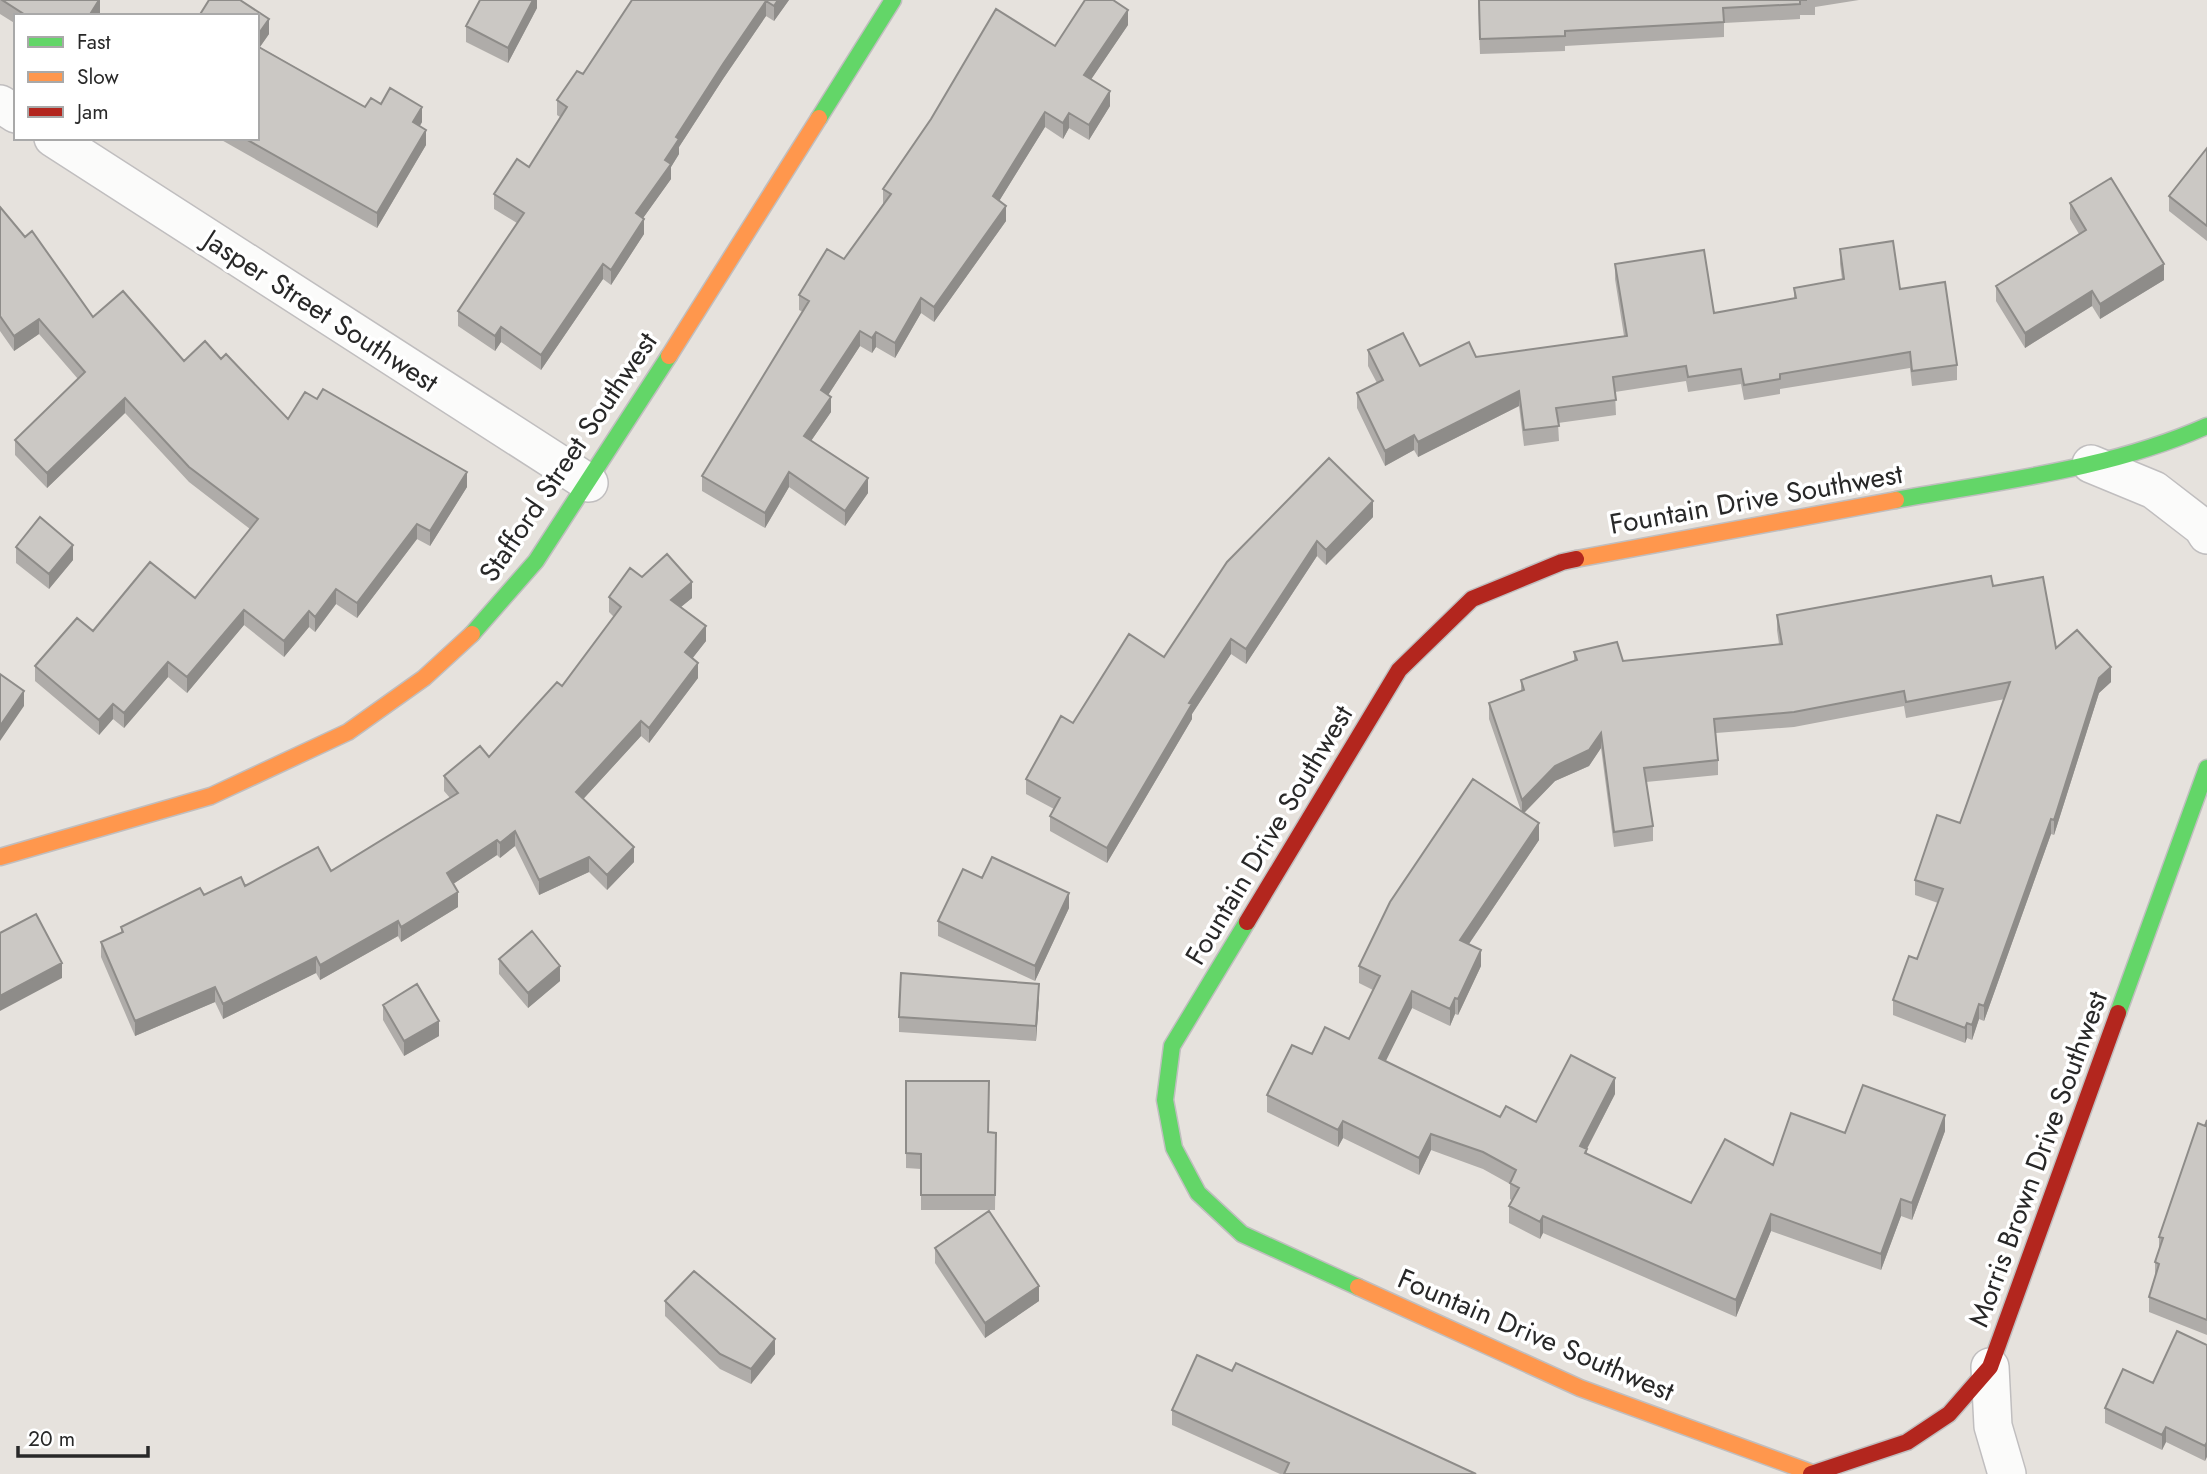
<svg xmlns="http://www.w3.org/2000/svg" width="2207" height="1474" font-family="Jost,sans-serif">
	<rect width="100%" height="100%" fill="#e6e2dd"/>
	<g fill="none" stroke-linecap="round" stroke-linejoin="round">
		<g stroke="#c0bebf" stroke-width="40">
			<path id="street" d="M 0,104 L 16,114
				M 53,138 L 589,483
				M 2091,464 L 2154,490 L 2202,527 L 2207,535
				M 1990,1367 L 1993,1426 L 2007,1474"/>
		</g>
		<g stroke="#c0bebf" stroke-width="19">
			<path id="fast" d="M 819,118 L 893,0
				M 1896,500 C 2000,481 2110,469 2207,426
				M 472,634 L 536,561 L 669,356
				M 1247,922 L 1172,1046 L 1165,1100 L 1174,1148 L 1198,1193 L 1242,1234 L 1358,1287
				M 2118,1013 L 2207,768"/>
		</g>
		<g stroke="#c0bebf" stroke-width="19">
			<path id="slow" d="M 669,356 L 819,118
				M 1576,559 L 1896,500
				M 0,857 L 211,796 L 348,732 L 424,678 L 472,634
				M 1358,1287 L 1580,1388 L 1815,1474"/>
		</g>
		<g stroke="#c0bebf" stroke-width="19">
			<path id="jam" d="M 1247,922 L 1399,670 L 1472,599 L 1562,562 L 1576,559
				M 1811,1474 L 1907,1442 L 1949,1414 L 1990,1367 L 2118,1013"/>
		</g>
		<use href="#street" stroke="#fbfbfa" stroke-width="37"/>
		<use href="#fast" stroke="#63d668" stroke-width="16"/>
		<use href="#slow" stroke="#ff974d" stroke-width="16"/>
		<use href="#jam" stroke="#b3261e" stroke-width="16"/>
	</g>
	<path fill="#afaca9" d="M 0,0 L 100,0 L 100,13 L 98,16 L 16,16 L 16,24 L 0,14 Z
		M 537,0 L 537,8 L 508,63 L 466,42 L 466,26 Z
		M 632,0 L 789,0 L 774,21 L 766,16 L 723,79 L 679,147 L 679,154 L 671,167 L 671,179 L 643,218 L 644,234 L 611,285 L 603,279 L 541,370 L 501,342 L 495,351 L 458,326 L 458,311 L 517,223 L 494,209 L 494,194 L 529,167 L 560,117 L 557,115 L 557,100 L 583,74 Z
		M 1478,0 L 1859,0 L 1815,7 L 1815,15 L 1800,15 L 1800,19 L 1724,23 L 1724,37 L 1565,46 L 1565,51 L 1480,54 Z
		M 257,16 L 269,34 L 260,47 L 365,107 L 381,104 L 422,122 L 420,126 L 426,145 L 377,228 L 218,138 L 257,138 Z
		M 1128,25 L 1091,79 L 1110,106 L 1089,140 L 1069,128 L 1063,139 L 1045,127 L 999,201 L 1006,221 L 934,322 L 921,313 L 895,358 L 876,347 L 872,353 L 860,346 L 828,395 L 831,412 L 811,441 L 868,493 L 845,526 L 789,487 L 765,528 L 702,491 L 702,476 L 803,312 L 799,310 L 799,295 L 844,259 L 883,204 L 883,189 L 1055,46 Z
		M 2207,148 L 2207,241 L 2169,211 L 2169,196 Z
		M 2070,203 L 2164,280 L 2100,319 L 2092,306 L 2025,348 L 1996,301 L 1996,286 L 2079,234 L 2070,219 Z
		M 0,207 L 93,317 L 184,361 L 221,359 L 288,419 L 467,487 L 430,546 L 417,539 L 357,618 L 336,604 L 315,632 L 309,627 L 284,657 L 244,625 L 187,693 L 168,677 L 124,728 L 113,719 L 99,735 L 35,681 L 35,666 L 93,631 L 195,598 L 250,529 L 189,482 L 125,413 L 47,488 L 15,455 L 15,440 L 78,379 L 39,334 L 14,351 L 0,331 Z
		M 1840,249 L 1900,289 L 1957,365 L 1957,380 L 1912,386 L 1910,368 L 1780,389 L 1780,394 L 1744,400 L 1741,384 L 1688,392 L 1686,381 L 1615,392 L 1616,415 L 1558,423 L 1559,441 L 1524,446 L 1519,406 L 1418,457 L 1414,450 L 1385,466 L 1357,408 L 1357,393 L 1377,383 L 1368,366 L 1368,350 L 1420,366 L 1624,336 L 1615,279 L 1615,264 L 1714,313 L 1794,299 L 1794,288 L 1842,279 L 1840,264 Z
		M 1329,458 L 1373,517 L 1326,565 L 1317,556 L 1246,664 L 1231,654 L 1192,714 L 1192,719 L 1107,863 L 1050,831 L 1050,816 L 1054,809 L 1026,794 L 1026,779 L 1073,723 L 1164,657 Z
		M 16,547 L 73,560 L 49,589 L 16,563 Z
		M 642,577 L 692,598 L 681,607 L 706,641 L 692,658 L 698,678 L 649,743 L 641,736 L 583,799 L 634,862 L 607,890 L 589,872 L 539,895 L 515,846 L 500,858 L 497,855 L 453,884 L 458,907 L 401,942 L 398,936 L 320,980 L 316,973 L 223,1019 L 215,1002 L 135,1036 L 101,957 L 101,942 L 121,933 L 121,927 L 204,895 L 331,871 L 450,798 L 444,791 L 444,776 L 489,757 L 562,686 L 614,617 L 609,612 L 609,597 Z
		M 1993,586 L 2056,648 L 2111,682 L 2099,693 L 2054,835 L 2051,834 L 1984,1021 L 1979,1019 L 1972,1040 L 1967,1038 L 1965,1043 L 1893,1015 L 1893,1000 L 1917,959 L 1938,903 L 1915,895 L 1915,880 L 1960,823 L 2005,699 L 1906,718 L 1904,706 L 1794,727 L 1716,733 L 1718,760 L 1718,775 L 1646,782 L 1653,826 L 1653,841 L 1614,847 L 1601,748 L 1589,766 L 1555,781 L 1524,813 L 1539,840 L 1469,944 L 1481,966 L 1458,1015 L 1455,1014 L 1450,1026 L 1412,1008 L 1385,1061 L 1500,1117 L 1536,1122 L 1615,1094 L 1587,1149 L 1587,1154 L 1691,1203 L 1773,1165 L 1845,1133 L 1945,1131 L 1912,1220 L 1901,1216 L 1881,1270 L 1771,1231 L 1736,1317 L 1543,1233 L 1540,1239 L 1509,1223 L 1509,1206 L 1512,1201 L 1510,1199 L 1510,1184 L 1483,1169 L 1431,1150 L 1419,1175 L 1343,1138 L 1338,1147 L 1267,1112 L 1267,1095 L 1312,1054 L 1349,1039 L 1373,990 L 1359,983 L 1359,966 L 1521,811 L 1489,719 L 1489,703 L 1521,691 L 1521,680 L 1574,661 L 1574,652 L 1623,661 L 1779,644 L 1777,630 L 1777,615 Z
		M 982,878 L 1069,908 L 1035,981 L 938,936 L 938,921 Z
		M 499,959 L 560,981 L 528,1008 L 499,974 Z
		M 1039,999 L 1036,1041 L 899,1032 L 899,1017 Z
		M 383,1005 L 439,1036 L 404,1056 L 383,1020 Z
		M 906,1081 L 989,1132 L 996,1133 L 995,1210 L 921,1210 L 921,1169 L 906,1168 Z
		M 2207,1120 L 2207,1335 L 2149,1312 L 2149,1297 L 2155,1277 L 2155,1262 L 2159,1249 L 2159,1237 Z
		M 935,1248 L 1039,1301 L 985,1338 L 935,1263 Z
		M 665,1301 L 775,1354 L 751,1384 L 720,1369 L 665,1316 Z
		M 2207,1345 L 2205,1461 L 2166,1442 L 2162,1450 L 2105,1423 L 2105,1408 L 2153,1383 Z
		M 1232,1371 L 1476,1474 L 1280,1474 L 1172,1425 L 1172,1410 Z"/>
	<path fill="#8e8c89" d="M 99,0 L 100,0 L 100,13 L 98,16 L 89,16 Z
		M 533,0 L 537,0 L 537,8 L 508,63 L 508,48 Z
		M 778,0 L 789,0 L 774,21 L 774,6 Z
		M 766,1 L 766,16 L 723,79 L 679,147 L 679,154 L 671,167 L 671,179 L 636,228 L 636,213 L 676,137 L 723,64 Z
		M 1128,10 L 1128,25 L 1084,90 L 1084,75 Z
		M 269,19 L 269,34 L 257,51 L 257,36 Z
		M 1110,91 L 1110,106 L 1089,140 L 1089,125 Z
		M 422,107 L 422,122 L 413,137 L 413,122 Z
		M 1045,112 L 1045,127 L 993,211 L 993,196 Z
		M 1069,113 L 1069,128 L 1063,139 L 1063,123 Z
		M 426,130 L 426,145 L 377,228 L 377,213 Z
		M 1006,206 L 1006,221 L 934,322 L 934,307 Z
		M 644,219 L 644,234 L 611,285 L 611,270 Z
		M 603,264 L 603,279 L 541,370 L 541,355 Z
		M 2164,264 L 2164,280 L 2100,319 L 2100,304 Z
		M 2092,291 L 2092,306 L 2025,348 L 2025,333 Z
		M 921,298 L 921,313 L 895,358 L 895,343 Z
		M 39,319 L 39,334 L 14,351 L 14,336 Z
		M 501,327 L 501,342 L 495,351 L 495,336 Z
		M 860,331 L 860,346 L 821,406 L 821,390 Z
		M 876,332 L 876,347 L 872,353 L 872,338 Z
		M 1519,391 L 1519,406 L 1418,457 L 1418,442 Z
		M 831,397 L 831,412 L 804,451 L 804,436 Z
		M 125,398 L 125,413 L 47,488 L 47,473 Z
		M 1414,435 L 1414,450 L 1385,466 L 1385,451 Z
		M 467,472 L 467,487 L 430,546 L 430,531 Z
		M 789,472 L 789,487 L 765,528 L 765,513 Z
		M 868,478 L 868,493 L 845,526 L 845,511 Z
		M 1373,501 L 1373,517 L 1326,565 L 1326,550 Z
		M 417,524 L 417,539 L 357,618 L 357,603 Z
		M 1317,541 L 1317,556 L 1246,664 L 1246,649 Z
		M 73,545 L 73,560 L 49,589 L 49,574 Z
		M 692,582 L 692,598 L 671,615 L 671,600 Z
		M 336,589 L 336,604 L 315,632 L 315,617 Z
		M 244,610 L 244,625 L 187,693 L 187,677 Z
		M 309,611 L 309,627 L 284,657 L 284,641 Z
		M 706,626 L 706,641 L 685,668 L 685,652 Z
		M 1231,639 L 1231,654 L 1192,714 L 1192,719 L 1107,863 L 1107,848 L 1189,703 Z
		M 168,662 L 168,677 L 124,728 L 124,713 Z
		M 698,663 L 698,678 L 649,743 L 649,728 Z
		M 2111,667 L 2111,682 L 2099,693 L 2054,835 L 2054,820 L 2099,678 Z
		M 24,691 L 24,706 L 0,741 L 0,726 Z
		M 113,704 L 113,719 L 99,735 L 99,720 Z
		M 641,721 L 641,736 L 576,807 L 576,792 Z
		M 1601,733 L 1601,748 L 1589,766 L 1555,781 L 1522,815 L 1522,800 L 1555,766 Z
		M 2051,819 L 2051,834 L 1984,1021 L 1984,1006 Z
		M 1539,823 L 1539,840 L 1460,957 L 1460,940 Z
		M 515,831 L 515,846 L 500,858 L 500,843 Z
		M 497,840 L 497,855 L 447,888 L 447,873 Z
		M 634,847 L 634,862 L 607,890 L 607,875 Z
		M 589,857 L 589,872 L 539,895 L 539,880 Z
		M 458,892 L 458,907 L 401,942 L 401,927 Z
		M 1069,893 L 1069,908 L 1035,981 L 1035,966 Z
		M 398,921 L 398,936 L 320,980 L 320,965 Z
		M 1481,950 L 1481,966 L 1458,1015 L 1458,999 Z
		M 316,957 L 316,973 L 223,1019 L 223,1004 Z
		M 62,963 L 62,978 L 0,1011 L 0,996 Z
		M 560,966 L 560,981 L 528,1008 L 528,993 Z
		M 1039,984 L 1039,999 L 1036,1041 L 1036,1026 Z
		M 215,987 L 215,1002 L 135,1036 L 135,1021 Z
		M 1412,991 L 1412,1008 L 1379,1075 L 1379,1058 Z
		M 1455,998 L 1455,1014 L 1450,1026 L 1450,1009 Z
		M 1979,1004 L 1979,1019 L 1972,1040 L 1972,1025 Z
		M 439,1021 L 439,1036 L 404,1056 L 404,1041 Z
		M 1967,1023 L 1967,1038 L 1965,1043 L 1965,1028 Z
		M 1615,1078 L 1615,1094 L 1580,1162 L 1580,1146 Z
		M 1945,1115 L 1945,1131 L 1912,1220 L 1912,1203 Z
		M 1343,1121 L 1343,1138 L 1338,1147 L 1338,1130 Z
		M 1431,1134 L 1431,1150 L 1419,1175 L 1419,1158 Z
		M 1901,1199 L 1901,1216 L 1881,1270 L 1881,1254 Z
		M 1771,1214 L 1771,1231 L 1736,1317 L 1736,1300 Z
		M 1543,1216 L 1543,1233 L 1540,1239 L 1540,1222 Z
		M 1039,1286 L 1039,1301 L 985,1338 L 985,1323 Z
		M 775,1339 L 775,1354 L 751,1384 L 751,1369 Z
		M 2166,1427 L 2166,1442 L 2162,1450 L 2162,1435 Z
		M 2207,1442 L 2207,1457 L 2205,1461 L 2205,1446 Z"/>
	<path fill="#cbc8c4" stroke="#8e8c89" stroke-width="2" d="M 2,0 L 99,0 L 89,16 L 27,16 Z
		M 209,0 L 240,0 L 269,19 L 257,36 L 257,16 L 199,16 Z
		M 480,0 L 533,0 L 508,48 L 466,26 Z
		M 632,0 L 778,0 L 774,6 L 766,1 L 723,64 L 676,137 L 679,139 L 665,160 L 671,164 L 636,213 L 644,219 L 611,270 L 603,264 L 541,355 L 501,327 L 495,336 L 458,311 L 524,213 L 494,194 L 517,159 L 529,167 L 567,107 L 557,100 L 577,71 L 583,74 Z
		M 1085,0 L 1113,0 L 1128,10 L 1084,75 L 1110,91 L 1089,125 L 1069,113 L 1063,123 L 1045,112 L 993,196 L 1006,206 L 934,307 L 921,298 L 895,343 L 876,332 L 872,338 L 860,331 L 821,390 L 831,397 L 804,436 L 868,478 L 845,511 L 789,472 L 765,513 L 702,476 L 809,301 L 799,295 L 827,249 L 844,259 L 891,194 L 883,189 L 931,119 L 996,9 L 1055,46 Z
		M 1479,0 L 1807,0 L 1800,0 L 1800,4 L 1723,8 L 1724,22 L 1565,31 L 1565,36 L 1480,39 Z
		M 257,46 L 365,107 L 371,98 L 381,104 L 390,88 L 422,107 L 413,122 L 426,130 L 377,213 L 244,138 L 257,138 Z
		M 2207,148 L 2207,226 L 2169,196 Z
		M 2111,178 L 2164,264 L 2100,304 L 2092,291 L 2025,333 L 1996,286 L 2086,230 L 2070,203 Z
		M 0,207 L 25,237 L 32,231 L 93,317 L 123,291 L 184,361 L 205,341 L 221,359 L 226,354 L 288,419 L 305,392 L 317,399 L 323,389 L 467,472 L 430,531 L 417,524 L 357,603 L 336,589 L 315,617 L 309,611 L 284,641 L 244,610 L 187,677 L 168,662 L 124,713 L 113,704 L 99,720 L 35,666 L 77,618 L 93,631 L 150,562 L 195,598 L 258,519 L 189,467 L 125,398 L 47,473 L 15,440 L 85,372 L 39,319 L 14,336 L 0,316 Z
		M 1893,241 L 1900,289 L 1945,282 L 1957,365 L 1912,371 L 1910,352 L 1780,374 L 1780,379 L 1744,385 L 1741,369 L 1688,377 L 1686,366 L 1613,377 L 1616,400 L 1556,408 L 1559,426 L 1524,430 L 1519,391 L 1418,442 L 1414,435 L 1385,451 L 1357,393 L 1383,380 L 1368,350 L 1403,333 L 1420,366 L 1469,342 L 1476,357 L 1627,336 L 1615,264 L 1704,250 L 1714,313 L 1796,298 L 1794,288 L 1844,279 L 1840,249 Z
		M 1329,458 L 1373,501 L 1326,550 L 1317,541 L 1246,649 L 1231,639 L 1189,703 L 1192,704 L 1107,848 L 1050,816 L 1060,798 L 1026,779 L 1061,716 L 1073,723 L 1129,634 L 1164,657 L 1227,562 Z
		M 40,517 L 73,545 L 49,574 L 16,547 Z
		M 667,554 L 692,582 L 671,600 L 706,626 L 685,652 L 698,663 L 649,728 L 641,721 L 576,792 L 634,847 L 607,875 L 589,857 L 539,880 L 515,831 L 500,843 L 497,840 L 447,873 L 458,892 L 401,927 L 398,921 L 320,965 L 316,957 L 223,1004 L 215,987 L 135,1021 L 101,942 L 123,932 L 121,927 L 200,888 L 204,895 L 241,877 L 245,886 L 318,847 L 331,871 L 458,793 L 444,776 L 480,746 L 489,757 L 557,682 L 562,686 L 621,607 L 609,597 L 630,568 L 642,577 Z
		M 1991,576 L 1993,586 L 2043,577 L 2056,648 L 2077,630 L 2111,667 L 2099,678 L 2054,820 L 2051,819 L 1984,1006 L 1979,1004 L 1972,1025 L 1967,1023 L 1965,1028 L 1893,1000 L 1909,956 L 1917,959 L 1943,889 L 1915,880 L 1937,815 L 1960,823 L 2010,682 L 1906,702 L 1904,691 L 1794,712 L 1714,719 L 1718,760 L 1644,768 L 1653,826 L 1614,832 L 1601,733 L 1589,750 L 1555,766 L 1522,800 L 1489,703 L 1524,690 L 1521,680 L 1577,660 L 1574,652 L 1617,642 L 1623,661 L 1782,644 L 1777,615 Z
		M 0,674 L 24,691 L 0,726 Z
		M 1473,779 L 1539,823 L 1460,940 L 1481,950 L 1458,999 L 1455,998 L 1450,1009 L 1412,991 L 1379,1058 L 1500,1117 L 1506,1106 L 1536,1122 L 1571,1055 L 1615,1078 L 1580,1146 L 1587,1149 L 1585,1153 L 1691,1203 L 1725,1139 L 1773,1165 L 1791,1113 L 1845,1133 L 1863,1085 L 1945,1115 L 1912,1203 L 1901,1199 L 1881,1254 L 1771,1214 L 1736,1300 L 1543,1216 L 1540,1222 L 1509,1206 L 1519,1188 L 1510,1183 L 1516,1170 L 1483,1152 L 1431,1134 L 1419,1158 L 1343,1121 L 1338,1130 L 1267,1095 L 1292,1045 L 1312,1054 L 1325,1027 L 1349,1039 L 1380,976 L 1359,966 L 1390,902 Z
		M 992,857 L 1069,893 L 1035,966 L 938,921 L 963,869 L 982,878 Z
		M 36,914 L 62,963 L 0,996 L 0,933 Z
		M 532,931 L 560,966 L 528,993 L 499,959 Z
		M 901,973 L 1039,984 L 1036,1026 L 899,1017 Z
		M 417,984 L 439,1021 L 404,1041 L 383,1005 Z
		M 906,1081 L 989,1081 L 988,1132 L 996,1133 L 995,1195 L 921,1195 L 921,1154 L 906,1153 Z
		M 2207,1120 L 2207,1320 L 2149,1297 L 2159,1264 L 2155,1262 L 2163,1238 L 2159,1237 L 2198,1123 L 2205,1126 Z
		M 989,1211 L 1039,1286 L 985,1323 L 935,1248 Z
		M 694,1271 L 775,1339 L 751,1369 L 720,1354 L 665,1301 Z
		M 2177,1331 L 2207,1345 L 2207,1442 L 2205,1446 L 2166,1427 L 2162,1435 L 2105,1408 L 2123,1369 L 2153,1383 Z
		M 1197,1355 L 1232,1371 L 1236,1363 L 1476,1474 L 1284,1474 L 1289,1463 L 1172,1410 Z"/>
	<g text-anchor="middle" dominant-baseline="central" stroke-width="7" stroke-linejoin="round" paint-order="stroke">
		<g font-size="28" fill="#282828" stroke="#fff">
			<text transform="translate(321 311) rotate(33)">Jasper Street Southwest</text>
			<text transform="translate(568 457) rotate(-56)">Stafford Street Southwest</text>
			<text transform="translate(1756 499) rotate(-10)">Fountain Drive Southwest</text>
			<text transform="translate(1269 835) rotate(-59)">Fountain Drive Southwest</text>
			<text transform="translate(2038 1159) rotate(-70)">Morris Brown Drive Southwest</text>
			<text transform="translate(1536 1335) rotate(23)">Fountain Drive Southwest</text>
		</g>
	</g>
	<rect x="14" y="14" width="245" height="126" fill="#ffffff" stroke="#a9a9a9" stroke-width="2"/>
	<rect x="28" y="37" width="35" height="10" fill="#63d668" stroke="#a9a9a9" stroke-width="2"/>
	<text x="77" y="49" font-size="21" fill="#282828">Fast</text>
	<rect x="28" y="72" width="35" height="10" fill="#ff974d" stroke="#a9a9a9" stroke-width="2"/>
	<text x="77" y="84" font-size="21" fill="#282828">Slow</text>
	<rect x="28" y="107" width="35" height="10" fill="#b3261e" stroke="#a9a9a9" stroke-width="2"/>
	<text x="77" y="119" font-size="21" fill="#282828">Jam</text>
	<path d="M18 1446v10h130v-10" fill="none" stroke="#282828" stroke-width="3.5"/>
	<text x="28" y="1446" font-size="21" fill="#282828" stroke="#ffffff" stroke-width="5" paint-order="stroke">20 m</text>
</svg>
